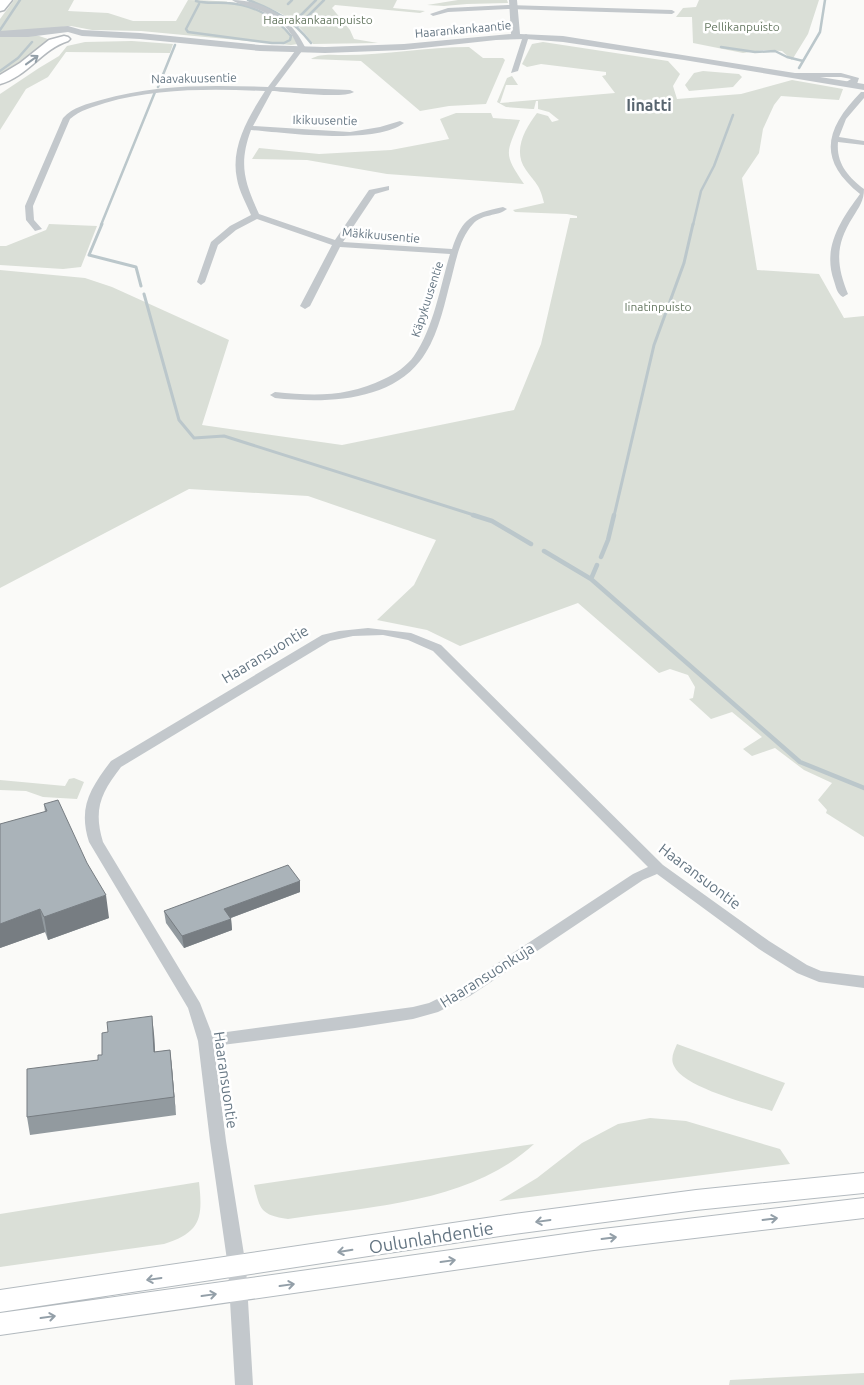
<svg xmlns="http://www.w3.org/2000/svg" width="864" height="1385" font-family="Ubuntu,sans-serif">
	<rect width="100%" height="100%" fill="#fafaf8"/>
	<path fill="#dadfd7" d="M 14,0 L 74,0 L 68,11 L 108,13 L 133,21 L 176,21 L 188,0 C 234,1 270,1 298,44 L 291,45 L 141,31 L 92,30 L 71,26 L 26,31 L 0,31 L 0,19 Z
		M 249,0 L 397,0 L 393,8 L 425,11 L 420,13 L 335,5 L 332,8 L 350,30 L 354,39 L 378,43 L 313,44 C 292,15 282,13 249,0 Z
		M 458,0 L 507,0 L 508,3 L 467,4 L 444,6 L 427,5 Z
		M 699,0 L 819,0 L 808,34 L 792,60 L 782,51 L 764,50 L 743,53 L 693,43 L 692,17 L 676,17 L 683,8 L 696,7 Z
		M 0,35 L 39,36 L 54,41 L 0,78 Z
		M 132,41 L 173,44 L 170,53 L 66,52 L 48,77 L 26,89 L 0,130 L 0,94 L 39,68 L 59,56 L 67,46 L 85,42 Z
		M 543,42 L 668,61 L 680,74 L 673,86 L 677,99 L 741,94 L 792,80 L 843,89 L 839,100 L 781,96 L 774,105 L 763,129 L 759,153 L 742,178 L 757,270 L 819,274 L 844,318 L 864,316 L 864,837 L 826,813 L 827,810 L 818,800 L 832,783 L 804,770 L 775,748 L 752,756 L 743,749 L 762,737 L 732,712 L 711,719 L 689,699 L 693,698 L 695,687 L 688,675 L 670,669 L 659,673 L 578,603 L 460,646 L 427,630 L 377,620 L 414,585 L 436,540 L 308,496 L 189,489 L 0,588 L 0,270 L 85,278 L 112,287 L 229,340 L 202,425 L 342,445 L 514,410 L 541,344 L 570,218 L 577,218 L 577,216 L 567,214 L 515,212 L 513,210 L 544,203 C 540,185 536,184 526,170 C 512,151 525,129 537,113 L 548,116 L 552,122 L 559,120 L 549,112 L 538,109 L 538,101 L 536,101 L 534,109 L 532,109 L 506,107 L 497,102 L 507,78 L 512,76 L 518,85 L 506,85 L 500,103 L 615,93 L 602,76 L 606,75 L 606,72 L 541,64 L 527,67 L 522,64 L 532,44 Z
		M 469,47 L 483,58 L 503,58 L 505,60 L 486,104 L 449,106 L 420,111 L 361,61 L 311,59 C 320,53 334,55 345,55 C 386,55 427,47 469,47 Z
		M 703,71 L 739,74 L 742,77 L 733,87 L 689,91 L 685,85 L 694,73 Z
		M 456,113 L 491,113 L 493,118 L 520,120 C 506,154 503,153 524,184 L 387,174 L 307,160 L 252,159 L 259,148 L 319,154 L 391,150 L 449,139 L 440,119 Z
		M 49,224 L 97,226 L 81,267 L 63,269 L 0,265 L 0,246 L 6,246 L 46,230 Z
		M 74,778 L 84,782 L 77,799 L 43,797 L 26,791 L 0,790 L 0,780 L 65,786 L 69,779 Z
		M 677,1044 L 785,1083 L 772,1111 C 749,1104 683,1087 674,1066 C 670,1058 674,1051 677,1044 Z
		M 650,1118 L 686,1121 L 780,1149 L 790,1164 L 499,1201 L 537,1178 L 582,1143 L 618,1124 Z
		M 534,1144 C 470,1203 371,1206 288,1219 C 261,1215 260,1210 254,1185 Z
		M 199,1182 C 203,1218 201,1232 164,1244 L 0,1267 L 0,1214 Z
		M 864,1373 L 864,1385 L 729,1385 L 730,1380 Z"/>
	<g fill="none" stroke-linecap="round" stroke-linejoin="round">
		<path stroke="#bbc7cb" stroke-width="2.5" d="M 248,0 C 275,10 293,20 311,43
			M 196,1 C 206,4 217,2 227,3 C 252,4 276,17 291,36 L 290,40 L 284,43 L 272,43 L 188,32 L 186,29 L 199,4
			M 288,4 L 292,0
			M 294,22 L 316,0
			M 298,26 L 324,0
			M 0,30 L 20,0
			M 721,47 L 755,52 L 775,51 L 787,57 L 803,61
			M 799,68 L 820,32 L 825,0
			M 0,71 L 18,58 L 32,42
			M 158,87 L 175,45
			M 101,225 L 155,92
			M 693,225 L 701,191 L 714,166 L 733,115"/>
		<path stroke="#bbc7cb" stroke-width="3" d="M 102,224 L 89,255 L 136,267 L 141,286
			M 144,294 L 179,420 L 194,438 L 224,436 L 477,516
			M 614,516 L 654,345 L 684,263 L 693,224"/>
		<path stroke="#bbc7cb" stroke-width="4.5" d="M 473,515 L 492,521 L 531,544
			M 544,551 L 591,579
			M 601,557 L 608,540 L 614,515
			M 597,565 L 591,579 L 800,762 L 864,788"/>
		<g stroke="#b3babf" stroke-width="2">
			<path id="secondary" d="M 864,1173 L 864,1193 L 696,1210 L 514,1234 L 0,1312 L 0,1290 L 514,1214 L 696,1190 Z
				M 864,1198 L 864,1218 L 594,1250 L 0,1335 L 0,1313 L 594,1230 Z"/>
		</g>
		<g stroke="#b4b9bd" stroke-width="3">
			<path id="trunk" d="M 0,0 L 12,0 L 4,10 L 0,11 Z
				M 64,36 L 68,37 L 70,39 L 68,41 C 42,49 27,77 0,84 L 0,75 L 20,63 L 49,40 Z"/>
		</g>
		<path fill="#c3c8cc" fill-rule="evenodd" d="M 232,0 C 265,0 291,18 305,47 L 275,87 L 350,90 L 354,92 C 342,99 289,92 272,91 L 253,126 L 350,132 L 380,127 L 400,121 L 404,123 C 374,145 288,133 251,130 C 238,165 245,183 259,214 L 335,240 L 369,190 L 389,186 L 389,190 L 375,194 L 343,242 L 452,249 C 463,217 471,214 503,207 L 507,209 C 497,217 483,213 473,224 C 458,240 455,267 449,287 C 443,311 436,341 420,361 C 387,403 322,403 275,398 L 270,395 L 275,392 C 314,396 348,397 384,379 C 395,374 407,366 414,356 C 434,327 440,287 450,254 L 340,247 L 310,306 L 305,309 L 300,306 L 332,245 L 257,219 L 236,230 L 218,245 L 205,282 L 201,285 L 197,282 L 211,242 L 230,226 L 251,215 C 246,203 239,191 237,179 C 230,147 249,116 265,91 C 211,89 157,88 105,103 C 93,107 80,110 70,119 L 33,206 L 34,220 L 42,229 L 35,231 L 26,220 L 25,206 L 63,118 C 73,107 87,104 101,100 C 155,84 211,85 268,87 L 298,47 C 289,26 276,16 254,8 C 247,6 238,4 232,0 Z
			M 508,5 L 672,10 L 675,12 L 672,14 L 508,9 L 448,12 L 433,16 L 430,14 L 448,8 Z
			M 526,34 L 529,36 L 518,71 L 511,73 L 523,36 Z
			M 791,73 L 841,73 L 859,78 L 857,84 L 847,86 L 843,84 L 851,79 L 841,77 L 791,77 Z
			M 861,92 L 864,92 L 864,98 L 846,119 L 839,137 L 864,141 L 864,145 L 838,142 C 836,163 848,177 864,189 C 864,201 859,207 853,217 C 835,245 836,264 848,294 L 843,297 C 837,294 836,287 834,281 C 822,247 841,220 860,194 C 816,159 826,128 861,92 Z
			M 368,628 L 411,633 L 441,645 L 663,865 L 769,941 L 807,965 L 821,971 L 864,976 L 864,988 L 819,982 L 797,973 L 759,949 L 657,874 L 643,880 L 470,996 L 438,1012 L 413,1019 L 355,1028 L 214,1046 L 226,1141 L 246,1267 L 253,1385 L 235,1385 L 228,1267 L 210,1141 L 198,1041 L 188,1008 L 89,842 C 78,807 90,789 111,761 L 322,635 L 339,631 ZM 383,635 L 408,640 L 433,651 L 648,867 L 633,874 L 460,988 L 429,1003 L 413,1007 L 212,1034 L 200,1003 L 103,842 C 93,809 101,793 121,767 L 330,641 L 353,636 Z"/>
		<path fill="#c3c8cc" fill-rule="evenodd" d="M 509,0 L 517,0 L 520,34 L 563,36 L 864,84 L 864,90 L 684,60 L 563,42 L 526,39 L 496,40 L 404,50 L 325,53 L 260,51 L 140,39 L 82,36 L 68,32 L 28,37 L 0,37 L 0,31 L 68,26 L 82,30 L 140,33 L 260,45 L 325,47 L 404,44 L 511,34 Z"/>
		<use href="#secondary" fill="#fff" fill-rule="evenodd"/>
		<use href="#trunk" fill="#fff" fill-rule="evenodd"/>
	</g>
	<path fill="#929a9f" d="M 44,804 L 109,918 L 48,940 L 45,932 L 0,948 L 0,824 L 45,812 Z
		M 300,881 L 300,892 L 231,918 L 232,930 L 184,948 L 166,923 L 164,911 Z
		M 154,1034 L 155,1052 L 170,1050 L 172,1068 L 176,1115 L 30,1135 L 27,1117 L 98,1060 L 102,1055 Z"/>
	<path fill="#777d82" d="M 300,881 L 300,892 L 225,920 L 224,909 Z
		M 106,895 L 109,918 L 48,940 L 44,917 Z
		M 40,909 L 45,932 L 0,948 L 0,924 Z
		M 231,919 L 232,930 L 184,948 L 182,936 Z
		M 152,1016 L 154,1034 L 156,1070 L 154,1052 Z
		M 170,1050 L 172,1068 L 176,1115 L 174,1097 Z"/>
	<path fill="#aab3b9" stroke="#777d82" d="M 58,800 L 87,863 L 106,895 L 44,917 L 40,909 L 0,924 L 0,824 L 47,811 L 44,804 Z
		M 288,865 L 300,881 L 224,909 L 231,919 L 182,936 L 164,911 Z
		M 152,1016 L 154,1052 L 170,1050 L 174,1097 L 27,1117 L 27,1069 L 98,1060 L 98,1055 L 102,1055 L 102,1033 L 108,1032 L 107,1022 Z"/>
	<defs><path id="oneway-shaft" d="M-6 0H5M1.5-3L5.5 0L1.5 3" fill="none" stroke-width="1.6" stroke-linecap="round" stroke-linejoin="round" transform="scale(1.25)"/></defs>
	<g stroke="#939fa8">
		<use href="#oneway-shaft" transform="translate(32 60) rotate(-36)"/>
		<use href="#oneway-shaft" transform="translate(770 1219) rotate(-7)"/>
		<use href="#oneway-shaft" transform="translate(543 1221) rotate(172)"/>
		<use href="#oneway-shaft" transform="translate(609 1238) rotate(-7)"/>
		<use href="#oneway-shaft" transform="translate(345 1251) rotate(171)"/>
		<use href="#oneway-shaft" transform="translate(448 1261) rotate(-8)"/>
		<use href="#oneway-shaft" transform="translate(154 1279) rotate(172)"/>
		<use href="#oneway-shaft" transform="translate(287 1285) rotate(-8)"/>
		<use href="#oneway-shaft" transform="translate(209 1295) rotate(-8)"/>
		<use href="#oneway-shaft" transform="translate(48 1317) rotate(-8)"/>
	</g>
	<g text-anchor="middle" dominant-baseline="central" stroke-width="5" stroke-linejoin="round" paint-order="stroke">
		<g font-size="12" fill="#687a64" stroke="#fff">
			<text x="318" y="19">Haarakankaanpuisto</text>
			<text x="742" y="26">Pellikanpuisto</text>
			<text x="658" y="306">Iinatinpuisto</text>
		</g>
		<g font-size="12" fill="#657683" stroke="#fff">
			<text transform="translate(463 29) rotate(-5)">Haarankankaantie</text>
			<text transform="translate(194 78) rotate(-1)">Naavakuusentie</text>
			<text transform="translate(325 120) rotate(1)">Ikikuusentie</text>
			<text transform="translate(381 235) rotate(5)">Mäkikuusentie</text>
			<text transform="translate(427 299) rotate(-72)">Käpykuusentie</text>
		</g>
		<g font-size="15" fill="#657683" stroke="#fff">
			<text transform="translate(265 654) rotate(-31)">Haaransuontie</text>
			<text transform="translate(700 876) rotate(37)">Haaransuontie</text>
			<text transform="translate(487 975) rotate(-32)">Haaransuonkuja</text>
			<text transform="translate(226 1080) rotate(82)">Haaransuontie</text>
		</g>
		<g font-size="16" font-weight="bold" fill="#57646e" stroke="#fff">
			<text x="649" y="105">Iinatti</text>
		</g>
		<g font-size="18" fill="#657683" stroke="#fff">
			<text transform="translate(431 1237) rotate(-9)">Oulunlahdentie</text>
		</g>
	</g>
</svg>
